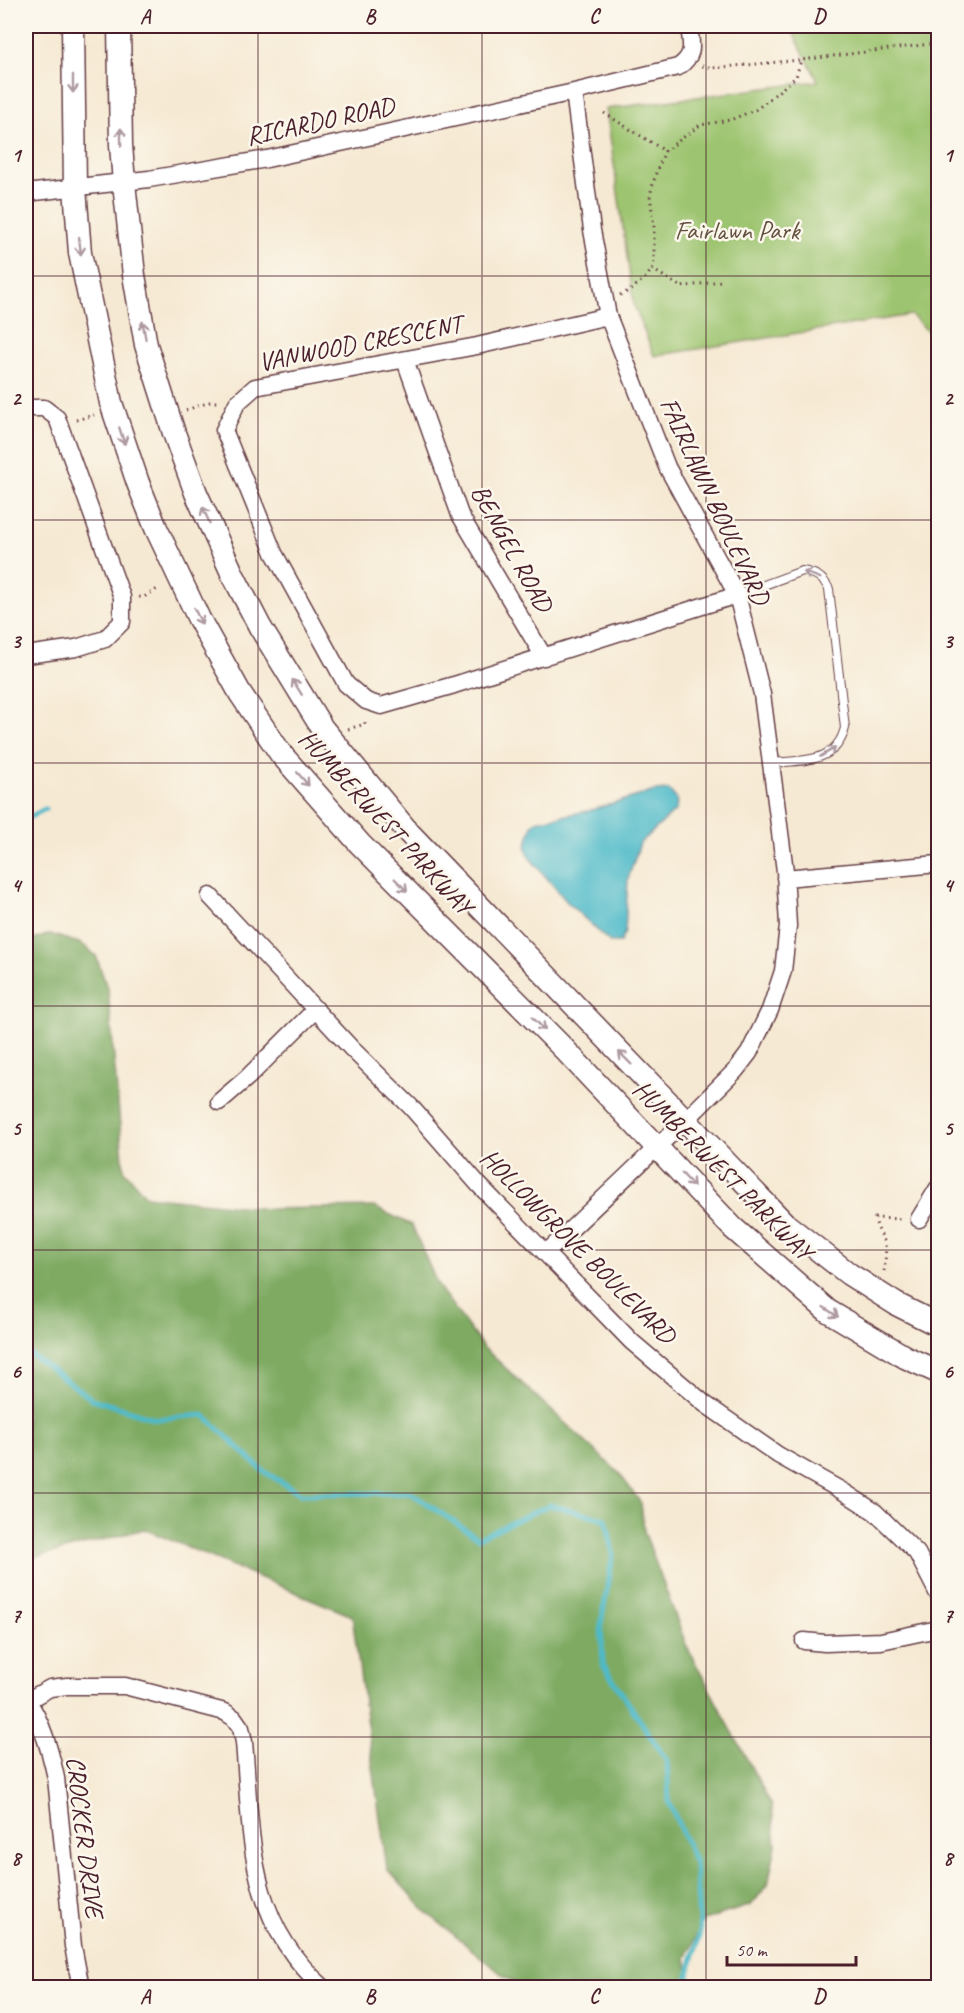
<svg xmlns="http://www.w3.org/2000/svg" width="964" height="2013" font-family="Caveat,sans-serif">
	<rect width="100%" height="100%" fill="#fbf7ec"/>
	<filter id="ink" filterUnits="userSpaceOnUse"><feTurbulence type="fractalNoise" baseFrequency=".0167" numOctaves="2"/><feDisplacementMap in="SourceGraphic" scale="12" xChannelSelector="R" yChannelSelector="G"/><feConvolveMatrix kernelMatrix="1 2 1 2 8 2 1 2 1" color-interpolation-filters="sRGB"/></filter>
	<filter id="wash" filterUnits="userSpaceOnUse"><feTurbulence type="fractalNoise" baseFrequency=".008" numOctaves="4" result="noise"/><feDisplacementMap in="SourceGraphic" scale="24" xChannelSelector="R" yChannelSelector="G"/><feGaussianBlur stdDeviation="1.35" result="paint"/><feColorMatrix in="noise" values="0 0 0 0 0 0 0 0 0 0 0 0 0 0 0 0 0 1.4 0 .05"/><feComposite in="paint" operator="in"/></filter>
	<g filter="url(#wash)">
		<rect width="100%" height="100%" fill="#f6e9d3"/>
		<path fill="#9dc46f" stroke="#74724d" stroke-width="1.5" d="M 791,26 L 938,26 L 938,341 L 911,315 L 654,356 L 634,305 L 606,109 L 818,81 L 792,31 Z"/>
		<path fill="#7eaa62" stroke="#646446" stroke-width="1.5" d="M 50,934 L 82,944 L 96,956 L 108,990 L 124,1170 L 146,1196 L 267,1209 L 374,1207 L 412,1225 L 438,1286 L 483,1347 L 619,1473 L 641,1503 L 644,1531 L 687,1647 L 772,1806 L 776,1845 L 768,1885 L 751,1905 L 704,1920 L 686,1958 L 691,1987 L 522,1987 L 505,1977 L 425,1911 L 387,1869 L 352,1616 L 144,1529 L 26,1560 L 26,942 Z"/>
		<path fill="#4ebac9" stroke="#4c6c7a" stroke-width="1.5" d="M 669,790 L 677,800 L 676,810 L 640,843 L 628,879 L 625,932 L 620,942 L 610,942 L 568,903 L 529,857 L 526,847 L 532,826 L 536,821 L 588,811 L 655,791 Z"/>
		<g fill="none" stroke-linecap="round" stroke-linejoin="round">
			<path stroke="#4ebac9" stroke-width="5" d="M 936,26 L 938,29
				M 26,819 L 45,809
				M 26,1351 L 92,1399 L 156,1419 L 204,1415 L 263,1471 L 301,1494 L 411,1493 L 478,1538 L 549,1505 L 606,1519 L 613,1554 L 601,1624 L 603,1665 L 667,1761 L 669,1802 L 695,1863 L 700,1932 L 685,1988"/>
		</g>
	</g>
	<g filter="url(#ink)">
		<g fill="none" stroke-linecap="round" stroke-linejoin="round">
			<g stroke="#643d44" stroke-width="10">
				<path id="service" d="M 737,595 L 802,571 C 815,573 823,577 829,589 L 845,728 C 836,764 802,760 771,763"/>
			</g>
			<g stroke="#643d44" stroke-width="19">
				<path id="minor" d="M 26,193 L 149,179 L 267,159 L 574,92 L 678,67 C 696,55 691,44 689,26
					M 608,316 L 477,346 L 255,387 L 237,403 L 224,430 L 274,553 L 346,684 L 366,701 L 381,706 L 454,685 L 737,595
					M 405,360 L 460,515 L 544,657
					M 26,408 L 44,408 L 57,418 L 122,597 L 122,622 L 105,639 L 76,648 L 26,655
					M 785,878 L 938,864
					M 210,896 L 352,1049 L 411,1107 L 479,1185 L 632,1342 L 705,1404 L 755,1439 L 778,1455 L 844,1492 L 875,1512 L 917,1553 L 938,1594
					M 219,1102 L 248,1077 L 316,1009
					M 919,1219 L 938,1188
					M 546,1253 L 697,1109 L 736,1070 L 749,1053 L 770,1010 L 783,971 L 788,926 L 785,871 L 762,694 L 737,595 L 667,467 L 608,316 L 592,230 L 574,92
					M 804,1641 L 825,1643 L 881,1641 L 938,1629
					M 26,1698 C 42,1721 50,1750 56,1778 L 73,1946 L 81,1988
					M 28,1700 L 50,1688 L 67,1686 L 125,1686 L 225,1712 L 234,1718 L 241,1728 L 244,1742 C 252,1836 246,1920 324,1988"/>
			</g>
			<g stroke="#643d44" stroke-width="25">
				<path id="secondary" d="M 73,26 L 75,188 L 80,253 L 111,403 L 138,483 L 156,528 L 199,619 L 240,693 L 281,754 L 360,844 L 564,1049 L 733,1228 L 828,1311 L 905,1357 L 938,1372
					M 119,26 L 121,145 L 124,183 L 134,275 L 146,345 L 174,433 L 196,493 L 233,575 L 260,627 L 322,728 L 409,833 L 785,1224 L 849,1274 L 896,1304 L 938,1325"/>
			</g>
			<path stroke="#643d44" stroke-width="3" stroke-dasharray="1.5 4.5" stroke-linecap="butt" d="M 702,66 L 713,68 L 801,60 L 938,43
				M 604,113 L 665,151
				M 652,269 L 681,287 L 721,281
				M 620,295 L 631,290 L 647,276 L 652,269 L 654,262 L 654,227 L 650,195 L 656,173 L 665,151 L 700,125 L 730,120 L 757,109 L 796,77 L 801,60
				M 186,410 L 210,402 L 220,402
				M 76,420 L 94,415
				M 139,597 L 144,597 L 159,588
				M 348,729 L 365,724 L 365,718
				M 884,1271 C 885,1262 887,1250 884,1241 C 880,1231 877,1230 875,1218 L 904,1219"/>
			<use href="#service" stroke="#fff" stroke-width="8"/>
			<use href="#minor" stroke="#fff" stroke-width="16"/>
			<use href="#secondary" stroke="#fff" stroke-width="22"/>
		</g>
		<defs><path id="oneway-shaft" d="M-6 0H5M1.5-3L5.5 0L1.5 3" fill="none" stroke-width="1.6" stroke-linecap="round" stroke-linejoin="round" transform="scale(1.5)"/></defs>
		<g stroke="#ae9aa0">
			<use href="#oneway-shaft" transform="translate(73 84) rotate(90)"/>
			<use href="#oneway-shaft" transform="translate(121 137) rotate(-91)"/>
			<use href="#oneway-shaft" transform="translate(80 246) rotate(84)"/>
			<use href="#oneway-shaft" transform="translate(144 330) rotate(-100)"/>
			<use href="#oneway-shaft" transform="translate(122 436) rotate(72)"/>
			<use href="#oneway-shaft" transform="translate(206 515) rotate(-114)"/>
			<use href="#oneway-shaft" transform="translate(812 575) rotate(-159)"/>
			<use href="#oneway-shaft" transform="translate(198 616) rotate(63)"/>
			<use href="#oneway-shaft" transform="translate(297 687) rotate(-122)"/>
			<use href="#oneway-shaft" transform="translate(828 752) rotate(-31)"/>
			<use href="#oneway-shaft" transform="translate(303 779) rotate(49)"/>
			<use href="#oneway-shaft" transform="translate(401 885) rotate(45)"/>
			<use href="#oneway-shaft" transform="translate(539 1024) rotate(45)"/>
			<use href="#oneway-shaft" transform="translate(625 1058) rotate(-135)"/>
			<use href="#oneway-shaft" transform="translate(688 1180) rotate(47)"/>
			<use href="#oneway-shaft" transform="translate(831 1312) rotate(34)"/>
		</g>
	</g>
	<path fill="none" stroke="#4a1f2b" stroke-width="1.5" stroke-opacity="0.55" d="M 258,26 L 258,1988M 482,26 L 482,1988M 706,26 L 706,1988M 26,276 L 938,276M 26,520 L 938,520M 26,763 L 938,763M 26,1006 L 938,1006M 26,1250 L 938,1250M 26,1493 L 938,1493M 26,1737 L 938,1737"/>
	<g text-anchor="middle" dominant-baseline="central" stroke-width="5" stroke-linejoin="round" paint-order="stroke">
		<g font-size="26" fill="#4a1f2b" stroke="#fbf7ec">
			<text transform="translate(320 121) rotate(-12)">RICARDO ROAD</text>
			<text transform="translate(360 343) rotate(-11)">VANWOOD CRESCENT</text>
			<text transform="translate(715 501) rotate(65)">FAIRLAWN BOULEVARD</text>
			<text transform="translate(512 548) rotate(61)">BENGEL ROAD</text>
			<text transform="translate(386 822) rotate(47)">HUMBERWEST PARKWAY</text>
			<text transform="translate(723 1170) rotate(45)">HUMBERWEST PARKWAY</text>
			<text transform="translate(578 1246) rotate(45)">HOLLOWGROVE BOULEVARD</text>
			<text transform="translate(85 1837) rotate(83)">CROCKER DRIVE</text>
		</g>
		<g font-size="26" fill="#63513f" stroke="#fbf7ec">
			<text x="737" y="230">Fairlawn Park</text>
		</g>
	</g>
	<rect width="964" height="2013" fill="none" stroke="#fbf7ec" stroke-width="66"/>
	<path d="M727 1956v9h129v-9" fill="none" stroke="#4a1f2b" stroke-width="3"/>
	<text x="736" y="1956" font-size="18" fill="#4a1f2b" stroke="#fbf7ec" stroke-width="4.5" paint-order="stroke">50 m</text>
	<rect x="33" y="33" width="898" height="1947" fill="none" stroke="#4a1f2b" stroke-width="2"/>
	<g font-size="20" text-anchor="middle" font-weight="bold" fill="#4a1f2b">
		<text x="145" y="23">A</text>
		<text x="370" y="23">B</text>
		<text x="594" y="23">C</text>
		<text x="819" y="23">D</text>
		<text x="16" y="162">1</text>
		<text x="948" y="162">1</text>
		<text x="16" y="405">2</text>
		<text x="948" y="405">2</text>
		<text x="16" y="648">3</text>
		<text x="948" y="648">3</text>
		<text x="16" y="892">4</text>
		<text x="948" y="892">4</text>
		<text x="16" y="1135">5</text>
		<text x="948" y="1135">5</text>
		<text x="16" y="1378">6</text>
		<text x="948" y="1378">6</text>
		<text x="16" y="1622">7</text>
		<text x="948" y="1622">7</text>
		<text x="16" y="1865">8</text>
		<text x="948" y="1865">8</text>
		<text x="145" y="2003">A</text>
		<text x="370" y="2003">B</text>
		<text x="594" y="2003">C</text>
		<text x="819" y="2003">D</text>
	</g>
</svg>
